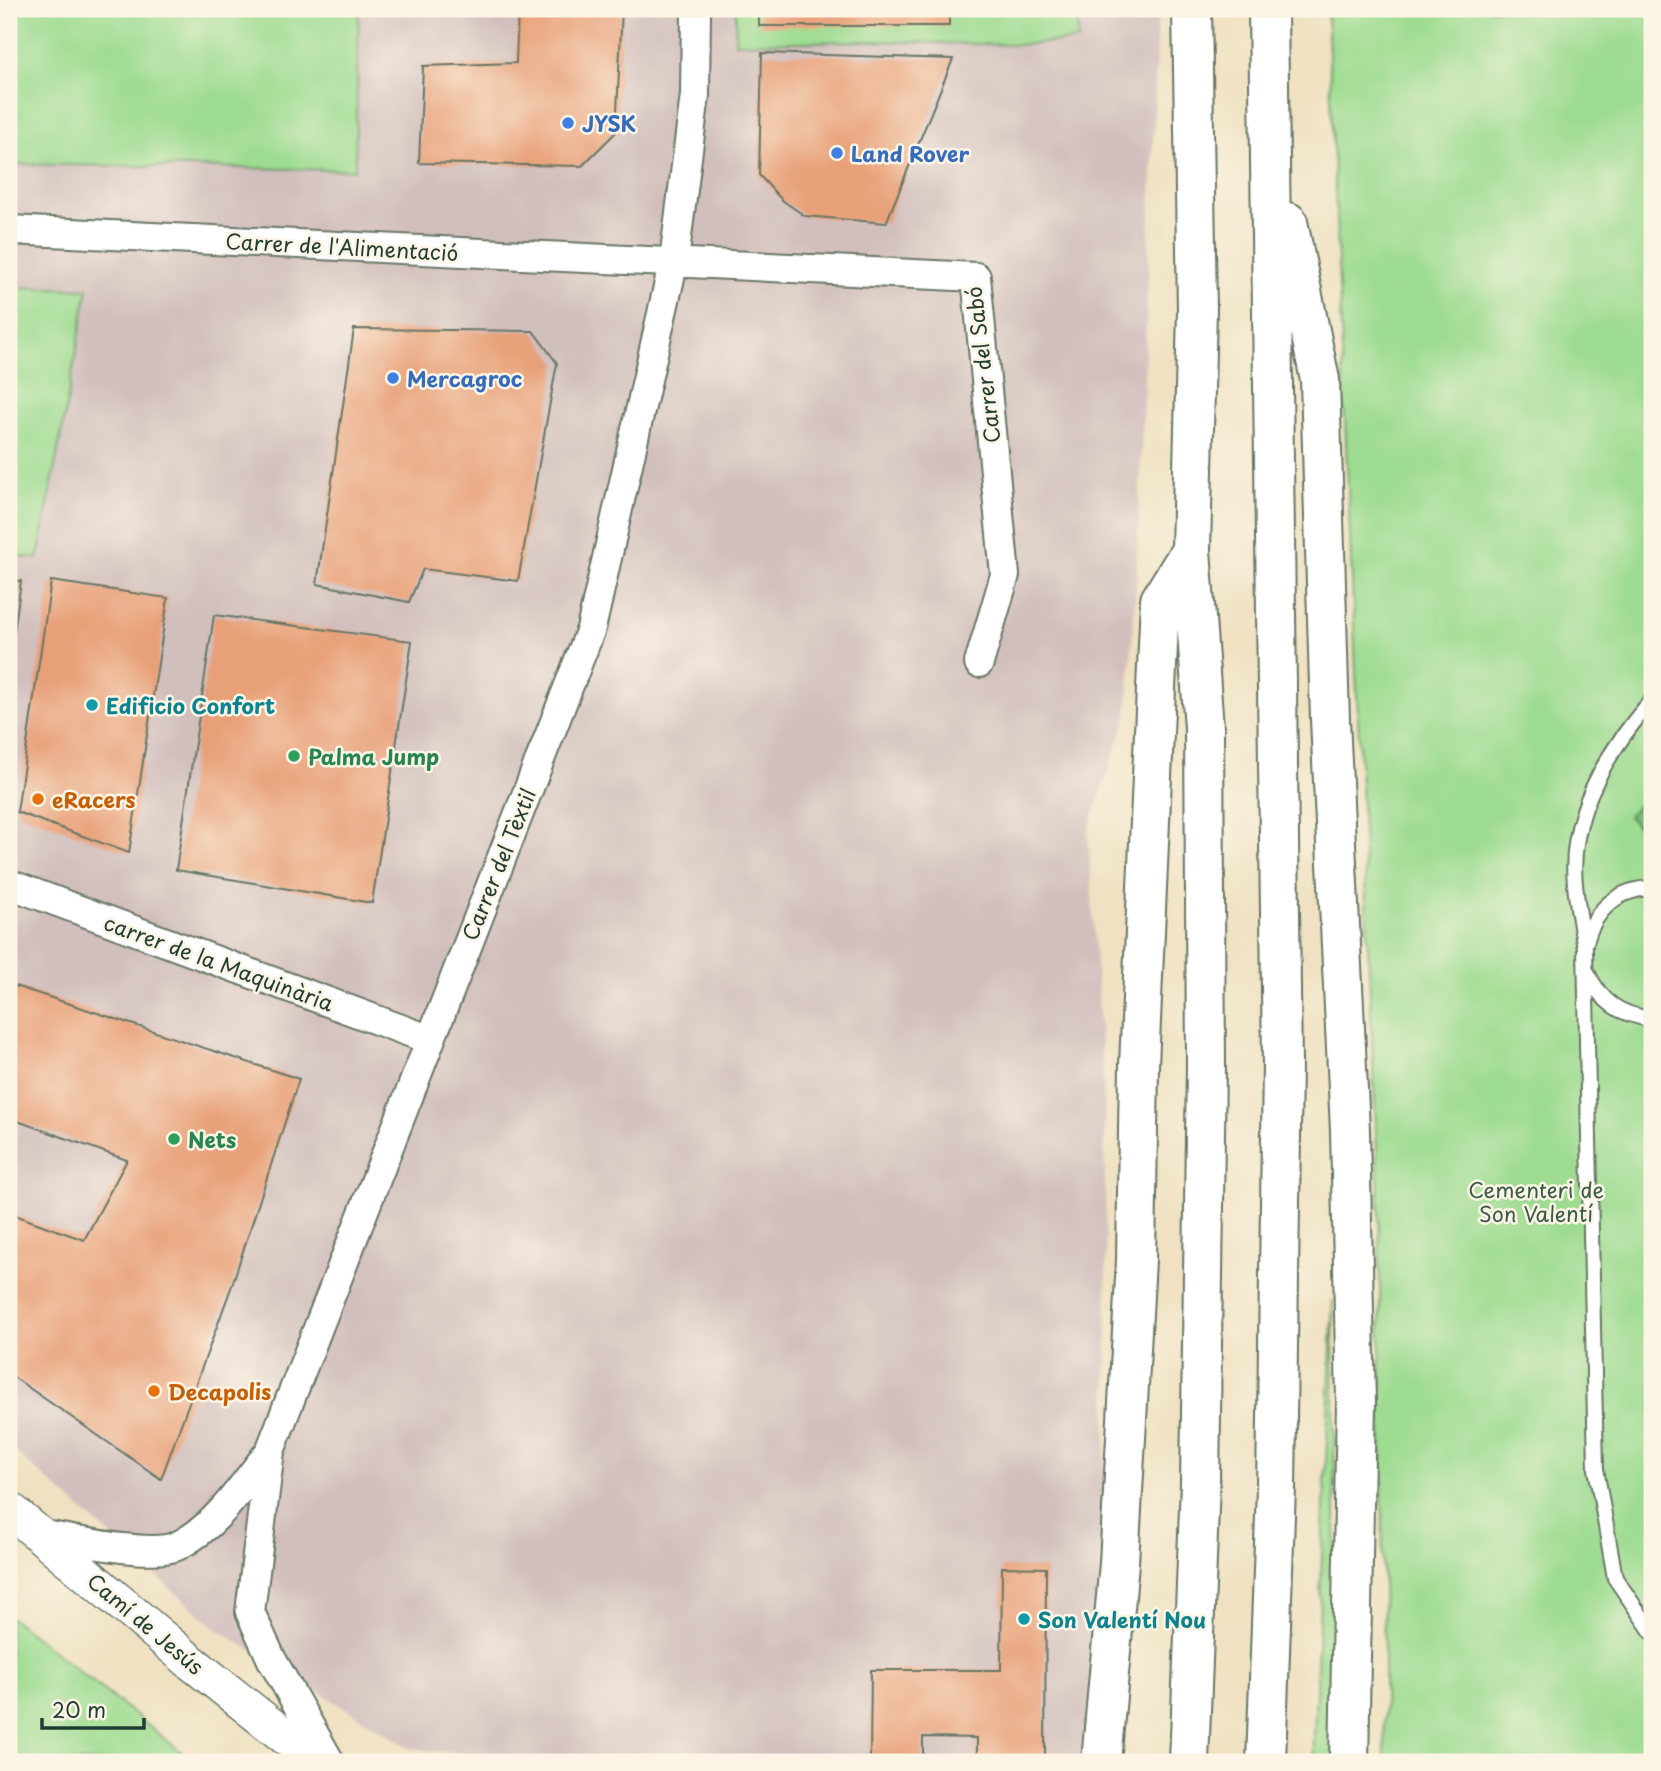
<svg xmlns="http://www.w3.org/2000/svg" width="1661" height="1771" font-family="'Playpen Sans',sans-serif">
	<rect width="100%" height="100%" fill="#fcf5e5"/>
	<filter id="ink" filterUnits="userSpaceOnUse"><feTurbulence type="fractalNoise" baseFrequency=".0143" numOctaves="2"/><feDisplacementMap in="SourceGraphic" scale="14" xChannelSelector="R" yChannelSelector="G"/><feConvolveMatrix kernelMatrix="1 2 1 2 8 2 1 2 1" color-interpolation-filters="sRGB"/></filter>
	<filter id="wash" filterUnits="userSpaceOnUse"><feTurbulence type="fractalNoise" baseFrequency=".00686" numOctaves="4" result="noise"/><feDisplacementMap in="SourceGraphic" scale="28" xChannelSelector="R" yChannelSelector="G"/><feGaussianBlur stdDeviation="1.57" result="paint"/><feColorMatrix in="noise" values="0 0 0 0 0 0 0 0 0 0 0 0 0 0 0 0 0 1.4 0 .05"/><feComposite in="paint" operator="in"/></filter>
	<g filter="url(#wash)">
		<rect width="100%" height="100%" fill="#efe1c1"/>
		<path fill="#d1bfbd" d="M 9,9 L 1158,9 L 1136,587 L 1127,716 L 1088,832 L 1104,1094 L 1107,1361 L 1104,1541 L 1085,1762 L 494,1762 L 475,1755 L 410,1748 L 217,1629 L 9,1446 Z"/>
		<path fill="#9edc91" stroke="#5e8c62" stroke-width="2" d="M 9,9 L 359,9 L 355,170 L 9,164 Z
			M 736,9 L 1077,9 L 1078,40 L 1017,45 L 867,41 L 735,43 Z
			M 1327,9 L 1652,9 L 1652,1762 L 1385,1762 L 1379,1197 Z
			M 9,287 L 88,289 L 38,559 L 9,555 Z
			M 1333,1300 L 1336,1607 L 1333,1762 L 1313,1762 Z
			M 9,1616 L 194,1762 L 9,1762 Z"/>
		<path fill="#7ebc7b" stroke="#4e7c58" stroke-width="2" d="M 1652,791 L 1652,843 L 1628,816 Z"/>
		<g id="blocks">
			<path fill="#e8a078" d="M 518,9 L 622,9 L 616,132 L 582,166 L 419,163 L 423,66 L 516,63 Z
				M 759,9 L 949,9 L 949,26 L 759,26 Z
				M 762,53 L 953,59 L 886,223 L 805,216 L 782,200 L 759,175 Z
				M 354,329 L 533,331 L 557,363 L 518,581 L 423,569 L 409,602 L 317,584 Z
				M 9,580 L 21,581 L 12,648 L 9,648 Z
				M 51,581 L 168,598 L 129,853 L 17,812 Z
				M 214,615 L 412,641 L 372,903 L 176,870 Z
				M 9,984 L 299,1079 L 231,1288 L 161,1479 L 9,1374 L 9,1213 L 84,1240 L 127,1160 L 9,1118 Z
				M 1002,1567 L 1046,1568 L 1045,1762 L 977,1762 L 977,1738 L 923,1737 L 923,1762 L 870,1762 L 871,1670 L 1001,1670 Z"/>
		</g>
	</g>
	<g filter="url(#ink)">
		<use href="#blocks" fill-opacity="0" stroke="#687665" stroke-width="2"/>
		<g fill="none" stroke-linecap="round" stroke-linejoin="round">
			<g stroke="#687665" stroke-width="18">
				<path id="service" d="M 1652,700 C 1608,750 1568,814 1575,884 C 1577,906 1581,927 1585,948 L 1596,1469 L 1615,1578 L 1652,1632
					M 1586,942 C 1595,909 1618,889 1652,888
					M 1587,972 C 1601,1002 1619,1015 1652,1019"/>
			</g>
			<g stroke="#687665" stroke-width="32">
				<path id="minor" d="M 9,230 L 976,277 L 1005,575 L 979,663
					M 9,884 L 428,1039
					M 40,1534 C 69,1539 151,1558 177,1546 C 217,1527 243,1484 270,1451
					M 330,1762 L 272,1660 L 250,1612 L 270,1451 L 591,629 L 674,260 L 695,95 L 696,9"/>
			</g>
			<g stroke="#687665" stroke-width="38">
				<path id="tertiary" d="M 9,1509 L 191,1662 L 317,1762"/>
			</g>
			<g stroke="#687665" stroke-width="42">
				<path id="motorway" d="M 1288,222 L 1320,380 L 1330,720 L 1350,1130 L 1356,1403 L 1349,1762
					M 1101,1762 L 1119,1563 L 1136,1260 L 1139,1065 L 1160,600 L 1191,550
					M 1189,1762 L 1200,1483 L 1206,1066 L 1204,728 L 1191,550 L 1197,310 L 1192,9
					M 1266,1762 L 1276,1488 L 1282,1064 L 1268,9"/>
			</g>
			<use href="#service" stroke="#fff" stroke-width="14"/>
			<use href="#minor" stroke="#fff" stroke-width="28"/>
			<use href="#tertiary" stroke="#fff" stroke-width="35"/>
			<use href="#motorway" stroke="#fff" stroke-width="38"/>
		</g>
	</g>
	<g fill="#3f7fe0" stroke="#fcf5e5" stroke-width="2.5">
		<circle cx="568" cy="123" r="7"/>
		<circle cx="837" cy="153" r="7"/>
		<circle cx="393" cy="378" r="7"/>
	</g>
	<g fill="#0f9aa8" stroke="#fcf5e5" stroke-width="2.5">
		<circle cx="92" cy="705" r="7"/>
		<circle cx="1024" cy="1619" r="7"/>
	</g>
	<g fill="#2e9e5b" stroke="#fcf5e5" stroke-width="2.5">
		<circle cx="294" cy="756" r="7"/>
		<circle cx="174" cy="1139" r="7"/>
	</g>
	<g fill="#e8710a" stroke="#fcf5e5" stroke-width="2.5">
		<circle cx="38" cy="799" r="7"/>
		<circle cx="154" cy="1391" r="7"/>
	</g>
	<g text-anchor="middle" dominant-baseline="central" stroke-width="5" stroke-linejoin="round" paint-order="stroke">
		<g font-size="21" font-weight="bold" fill="#366cbe" stroke="#fcf5e5" text-anchor="start">
			<text x="582" y="123">JYSK</text>
			<text x="851" y="153">Land Rover</text>
			<text x="407" y="378">Mercagroc</text>
		</g>
		<g font-size="21" fill="#1f3d34" stroke="#fcf5e5">
			<text transform="translate(342 246) rotate(3)">Carrer de l'Alimentació</text>
			<text transform="translate(982 365) rotate(-97)">Carrer del Sabó</text>
			<text transform="translate(498 864) rotate(-68)">Carrer del Tèxtil</text>
			<text transform="translate(219 962) rotate(20)">carrer de la Maquinària</text>
			<text transform="translate(146 1623) rotate(40)">Camí de Jesús</text>
		</g>
		<g font-size="21" font-weight="bold" fill="#0d838f" stroke="#fcf5e5" text-anchor="start">
			<text x="106" y="705">Edificio Confort</text>
			<text x="1038" y="1619">Son Valentí Nou</text>
		</g>
		<g font-size="21" font-weight="bold" fill="#27864d" stroke="#fcf5e5" text-anchor="start">
			<text x="308" y="756">Palma Jump</text>
			<text x="188" y="1139">Nets</text>
		</g>
		<g font-size="21" font-weight="bold" fill="#c56008" stroke="#fcf5e5" text-anchor="start">
			<text x="52" y="799">eRacers</text>
			<text x="168" y="1391">Decapolis</text>
		</g>
		<g font-size="21" fill="#385d47" stroke="#fcf5e5">
			<text x="1536" y="1189">Cementeri de<tspan x="1536" dy="24">Son Valentí</tspan></text>
		</g>
	</g>
	<rect width="1661" height="1771" fill="none" stroke="#fcf5e5" stroke-width="35"/>
	<path d="M42 1718v10h102v-10" fill="none" stroke="#1f3d34" stroke-width="3.5"/>
	<text x="52" y="1718" font-size="21" fill="#1f3d34" stroke="#fcf5e5" stroke-width="5" paint-order="stroke">20 m</text>
</svg>
